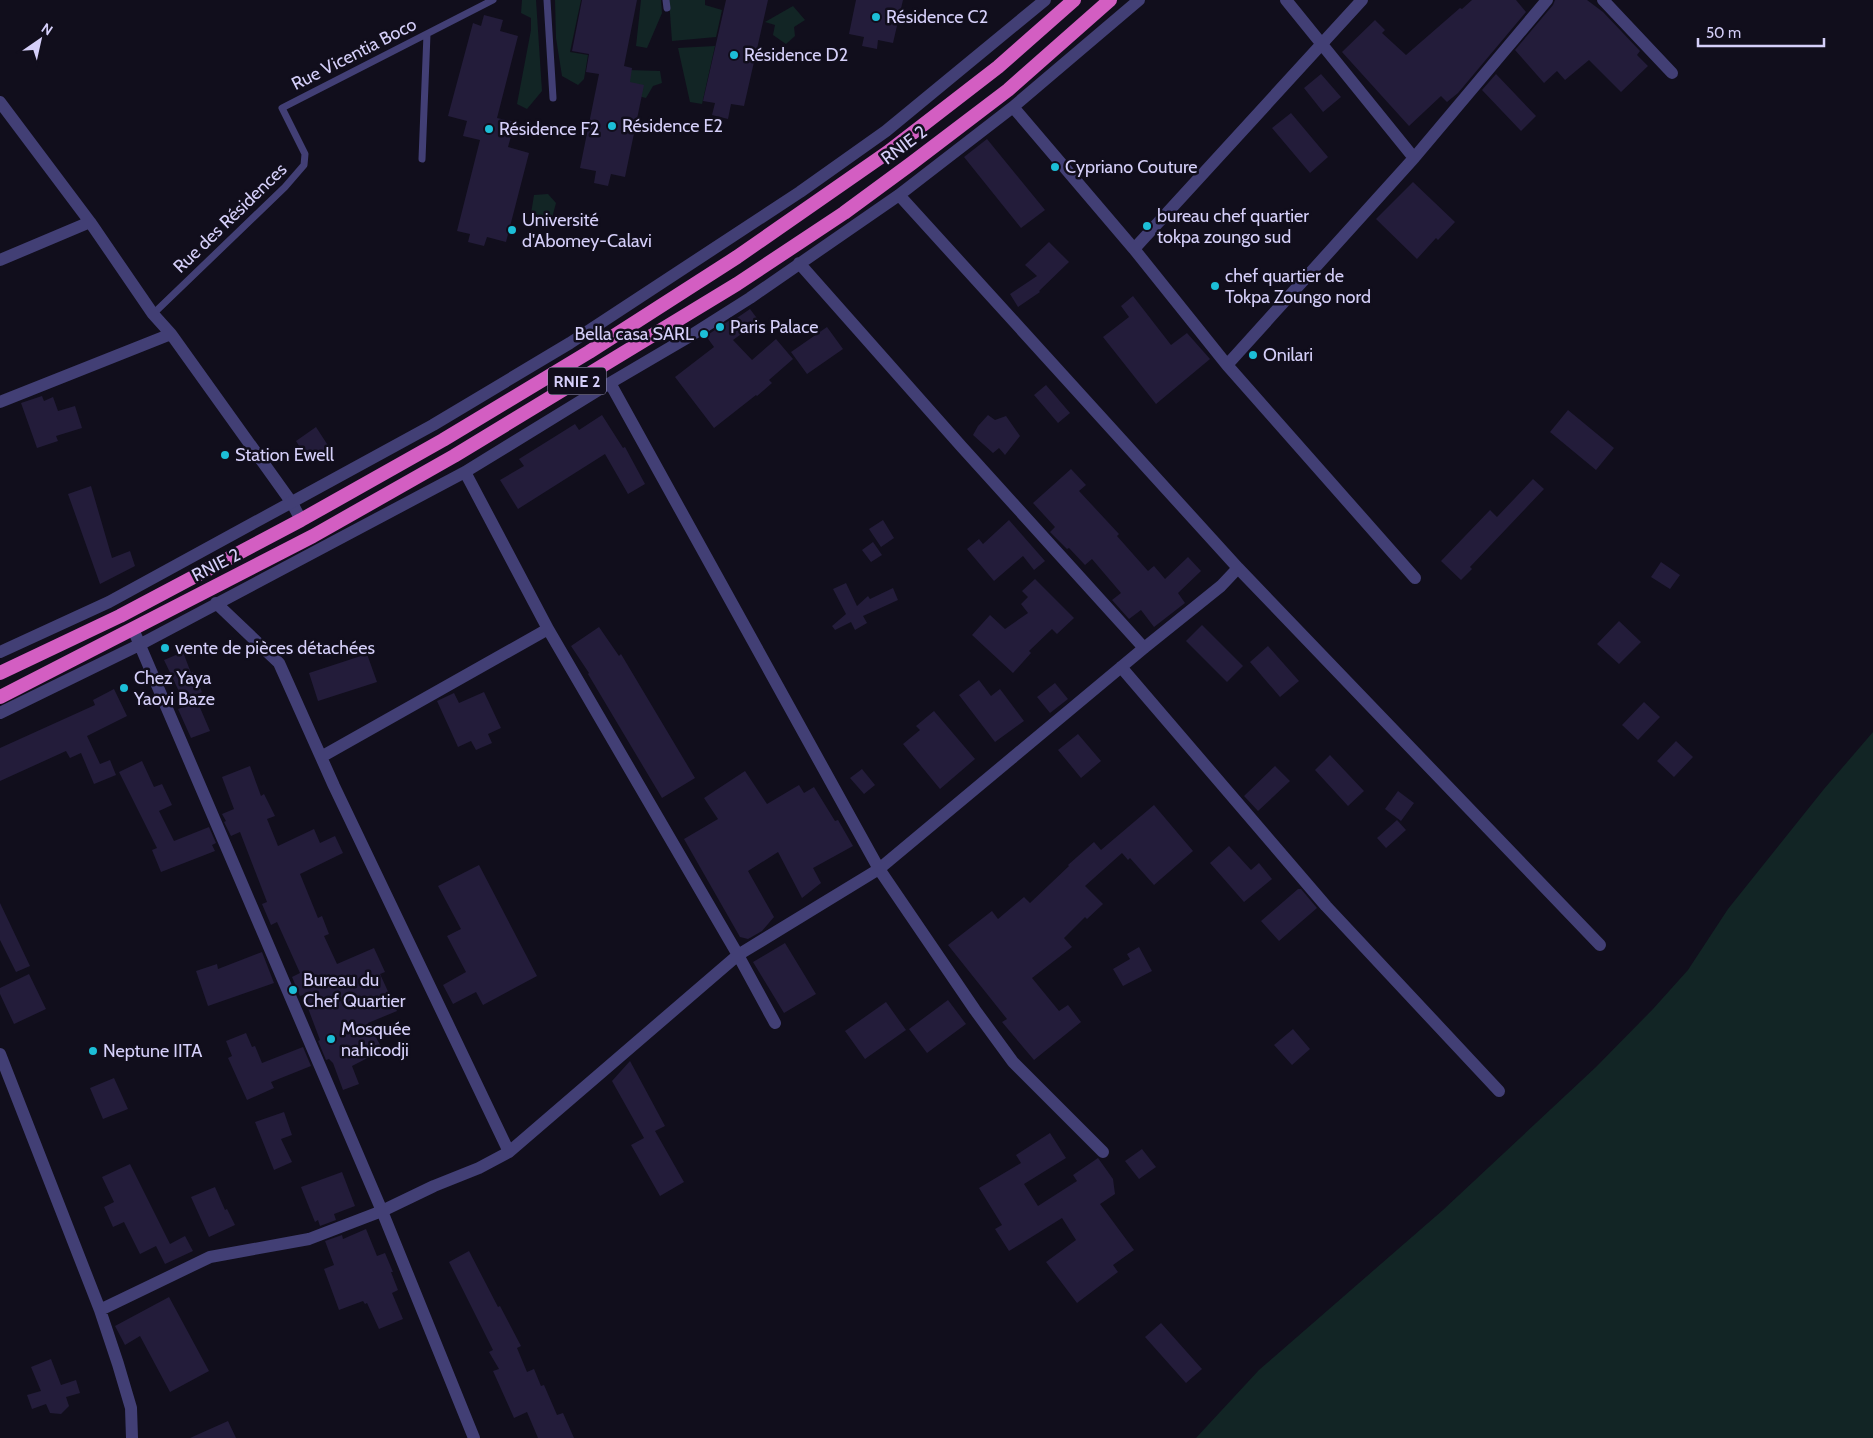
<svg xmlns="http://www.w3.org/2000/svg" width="1873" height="1438" font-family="Cabin,sans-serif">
	<rect width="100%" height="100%" fill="#110e1c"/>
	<path fill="#122525" d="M 522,0 L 536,0 L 542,91 L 527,109 L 517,104 L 531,30 L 531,18 L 521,13 Z
		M 555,0 L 581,0 L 570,52 L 588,55 L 584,79 L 578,85 L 562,76 L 556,38 Z
		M 641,0 L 661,0 L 662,13 L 647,48 L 636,46 Z
		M 669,0 L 705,0 L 705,5 L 722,10 L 716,37 L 672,41 Z
		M 793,6 L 805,20 L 794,27 L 795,36 L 786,44 L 773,35 L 775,25 L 765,22 Z
		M 715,46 L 702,104 L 690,102 L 678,48 Z
		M 628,70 L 660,71 L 662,83 L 653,86 L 646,98 L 634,95 L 628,91 Z
		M 548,194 L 556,203 L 552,218 L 529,226 L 534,195 Z
		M 1873,732 L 1873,1438 L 1196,1438 L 1259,1370 L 1443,1210 L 1596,1067 L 1653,1009 L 1688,970 L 1728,909 L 1824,789 Z"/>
	<path fill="#231c3a" d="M 582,0 L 637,0 L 624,66 L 632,68 L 630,82 L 644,85 L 625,177 L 611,174 L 608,186 L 594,183 L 596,171 L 580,168 L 599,74 L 586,72 L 589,54 L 572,51 Z
		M 726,0 L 768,0 L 744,106 L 731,104 L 728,119 L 712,115 L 715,103 L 703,101 Z
		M 856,0 L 903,0 L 893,43 L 878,40 L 877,49 L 862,46 L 864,37 L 849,34 Z
		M 1472,0 L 1516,0 L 1526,12 L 1458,93 L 1447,102 L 1441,96 L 1409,126 L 1342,52 L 1375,20 L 1385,30 L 1382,33 L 1406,55 L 1460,8 L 1462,9 Z
		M 1555,0 L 1587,0 L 1603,12 L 1640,51 L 1637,55 L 1648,66 L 1621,92 L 1589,60 L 1565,80 L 1557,71 L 1544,83 L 1515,50 L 1553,5 Z
		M 484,15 L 503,20 L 500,31 L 518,36 L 497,118 L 515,122 L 508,147 L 529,153 L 506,242 L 487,237 L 484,246 L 468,242 L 470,234 L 457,231 L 480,140 L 463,136 L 467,121 L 448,116 L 473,23 L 481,26 Z
		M 1321,74 L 1341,97 L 1323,112 L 1304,88 Z
		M 1496,74 L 1536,116 L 1521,131 L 1482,90 Z
		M 1291,113 L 1328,157 L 1310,173 L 1272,128 Z
		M 987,139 L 1045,210 L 1021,228 L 964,157 Z
		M 1413,182 L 1455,222 L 1438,240 L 1436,238 L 1417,259 L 1376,219 Z
		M 1049,242 L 1069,262 L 1039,291 L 1040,292 L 1018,307 L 1010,294 L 1037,276 L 1025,265 Z
		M 1133,296 L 1171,345 L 1187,333 L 1210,359 L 1156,404 L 1103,337 L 1129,317 L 1121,306 Z
		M 750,309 L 759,321 L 733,340 L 752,360 L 776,339 L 793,359 L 769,380 L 772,383 L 757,396 L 756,395 L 714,428 L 675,377 L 714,347 L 706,336 L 730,320 L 731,322 Z
		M 827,327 L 843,349 L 807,374 L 791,352 Z
		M 1046,385 L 1070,413 L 1058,423 L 1034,395 Z
		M 42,396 L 44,401 L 53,397 L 58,411 L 75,406 L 82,428 L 56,436 L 58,441 L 37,448 L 21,403 Z
		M 1568,410 L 1614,448 L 1596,470 L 1550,432 Z
		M 602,415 L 623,448 L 625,447 L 645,484 L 628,494 L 605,454 L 518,509 L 500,480 L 524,466 L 519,459 L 575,424 L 579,430 Z
		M 988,415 L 995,420 L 1006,416 L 1020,436 L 1005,455 L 999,448 L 993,453 L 973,435 L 978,426 Z
		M 316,427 L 329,447 L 308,460 L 296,441 Z
		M 1071,469 L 1086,485 L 1079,491 L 1119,534 L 1117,536 L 1148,571 L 1154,566 L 1165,579 L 1188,557 L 1201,571 L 1178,593 L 1185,603 L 1154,627 L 1141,610 L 1129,619 L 1112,600 L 1121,593 L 1092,559 L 1085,565 L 1069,548 L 1067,549 L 1050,532 L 1055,527 L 1033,503 Z
		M 1533,479 L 1544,489 L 1470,567 L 1472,569 L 1461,580 L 1441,561 L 1490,510 L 1497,517 Z
		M 91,486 L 112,558 L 130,551 L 135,566 L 100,584 L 68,494 Z
		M 883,520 L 894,538 L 881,547 L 869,529 Z
		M 1009,520 L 1045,561 L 1034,570 L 1023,556 L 994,581 L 967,549 L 979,539 L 983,544 Z
		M 873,542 L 882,555 L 871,562 L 862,550 Z
		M 1661,562 L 1680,575 L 1670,589 L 1651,577 Z
		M 1035,579 L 1074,618 L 1057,634 L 1052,629 L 1029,651 L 1031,653 L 1013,673 L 972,635 L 990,615 L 1005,629 L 1028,613 L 1021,604 L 1028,597 L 1022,591 Z
		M 846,583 L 857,606 L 868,596 L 870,599 L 893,588 L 898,600 L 863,616 L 867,623 L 855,630 L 851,622 L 835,630 L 832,626 L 846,614 L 833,589 Z
		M 1619,621 L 1641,642 L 1619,664 L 1597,644 Z
		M 1202,625 L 1243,666 L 1227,682 L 1186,641 Z
		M 599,627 L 619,656 L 621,654 L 695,778 L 662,798 L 588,674 L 589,673 L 571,646 Z
		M 1268,646 L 1299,681 L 1280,697 L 1250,662 Z
		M 183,652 L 191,673 L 193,672 L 202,692 L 195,696 L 210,731 L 191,738 L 178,709 L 186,706 L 164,660 Z
		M 367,654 L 377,682 L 318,701 L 309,673 Z
		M 979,680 L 991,696 L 1000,689 L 1024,721 L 995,742 L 959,695 Z
		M 1055,683 L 1068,699 L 1050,713 L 1037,697 Z
		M 114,689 L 127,716 L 87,736 L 100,764 L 110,760 L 116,775 L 94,784 L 81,753 L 70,758 L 66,751 L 0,781 L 0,748 L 95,705 L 93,700 Z
		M 484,692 L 501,728 L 488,734 L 492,743 L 476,750 L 471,741 L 458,747 L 437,701 L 454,693 L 459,703 Z
		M 1644,702 L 1660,717 L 1638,740 L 1622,725 Z
		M 934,711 L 975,759 L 940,789 L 903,744 L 920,730 L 916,726 Z
		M 1078,734 L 1101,761 L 1081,778 L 1058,750 Z
		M 1676,741 L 1693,757 L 1674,777 L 1657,761 Z
		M 1330,755 L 1364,791 L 1348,806 L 1315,770 Z
		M 142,761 L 154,787 L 162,784 L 172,805 L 159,811 L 174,841 L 209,827 L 216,843 L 212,845 L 215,851 L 161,872 L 152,850 L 157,848 L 119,772 Z
		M 250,766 L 261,796 L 264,794 L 275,816 L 267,819 L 278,846 L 314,829 L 320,843 L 335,836 L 343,853 L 300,874 L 318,918 L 322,916 L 329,934 L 324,936 L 337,964 L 374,948 L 385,972 L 380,974 L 397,1011 L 368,1023 L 383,1050 L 352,1066 L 359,1084 L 343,1090 L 333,1063 L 329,1059 L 326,1060 L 318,1041 L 320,1040 L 303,995 L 300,996 L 292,977 L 300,973 L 277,922 L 271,925 L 262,904 L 267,902 L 240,832 L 231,836 L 224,822 L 226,821 L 222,814 L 234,809 L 222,777 Z
		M 1275,766 L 1290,781 L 1258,811 L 1244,796 Z
		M 862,769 L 875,785 L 864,794 L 850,778 Z
		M 745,771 L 767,804 L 799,785 L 804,793 L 814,787 L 835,821 L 838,820 L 853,846 L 813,868 L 821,883 L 802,898 L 778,852 L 748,871 L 774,917 L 762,931 L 748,939 L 740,937 L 684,839 L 718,819 L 704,798 Z
		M 1398,791 L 1414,803 L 1401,821 L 1385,809 Z
		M 1154,805 L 1193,851 L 1154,885 L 1130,858 L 1128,860 L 1122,853 L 1085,886 L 1103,904 L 1087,919 L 1085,917 L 1064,938 L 1072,947 L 1032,978 L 1059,1011 L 1068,1005 L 1081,1022 L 1034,1060 L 1002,1022 L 1007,1019 L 948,945 L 992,911 L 998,919 L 1024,897 L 1030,903 L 1069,866 L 1068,865 L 1094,842 L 1101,850 Z
		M 1397,820 L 1406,830 L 1386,848 L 1377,838 Z
		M 1229,846 L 1251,870 L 1259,863 L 1272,879 L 1244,902 L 1210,863 Z
		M 479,865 L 537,976 L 483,1005 L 476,992 L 453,1004 L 443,985 L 466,972 L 447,936 L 461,929 L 438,886 Z
		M 1298,889 L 1301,889 L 1317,908 L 1279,941 L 1261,921 Z
		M 0,903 L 30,966 L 16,972 L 0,940 Z
		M 785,943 L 816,994 L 784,1013 L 753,962 Z
		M 1139,947 L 1152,971 L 1123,986 L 1113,969 L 1130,959 L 1127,954 Z
		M 262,952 L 274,983 L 208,1006 L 196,971 L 217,964 L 218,969 Z
		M 29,974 L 46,1009 L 14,1024 L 0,994 L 0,988 Z
		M 948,1000 L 966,1024 L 927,1053 L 909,1029 Z
		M 886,1002 L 906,1030 L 865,1059 L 845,1031 Z
		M 1293,1029 L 1310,1049 L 1292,1065 L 1274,1045 Z
		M 246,1033 L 252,1047 L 255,1046 L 262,1063 L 303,1047 L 311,1066 L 271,1082 L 274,1088 L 247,1100 L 228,1058 L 232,1056 L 226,1041 Z
		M 630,1061 L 665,1126 L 655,1131 L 684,1182 L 660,1196 L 631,1145 L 644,1138 L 612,1081 Z
		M 114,1078 L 128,1109 L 103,1119 L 90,1088 Z
		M 284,1112 L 292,1135 L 281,1139 L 292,1162 L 274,1170 L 255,1122 Z
		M 1050,1133 L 1066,1158 L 1024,1184 L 1038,1206 L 1077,1181 L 1073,1175 L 1098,1158 L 1113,1179 L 1115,1194 L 1100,1204 L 1134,1250 L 1113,1265 L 1118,1272 L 1077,1303 L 1046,1262 L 1076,1240 L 1062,1218 L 1009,1251 L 995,1229 L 1002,1225 L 979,1188 L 1021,1163 L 1016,1155 Z
		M 1142,1149 L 1156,1167 L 1139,1179 L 1125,1161 Z
		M 130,1164 L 170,1244 L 185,1236 L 193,1251 L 165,1264 L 156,1246 L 140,1254 L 124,1222 L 113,1227 L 104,1207 L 114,1202 L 102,1177 Z
		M 342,1172 L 355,1206 L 334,1214 L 336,1220 L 320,1226 L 318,1220 L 315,1222 L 301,1187 Z
		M 215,1187 L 225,1210 L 227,1209 L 235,1225 L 209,1237 L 191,1197 Z
		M 366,1229 L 377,1256 L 385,1253 L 393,1272 L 391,1272 L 398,1290 L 392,1293 L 403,1319 L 379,1329 L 367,1303 L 365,1304 L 363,1301 L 339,1310 L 324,1269 L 334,1265 L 325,1241 L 342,1235 L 343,1239 Z
		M 469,1251 L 498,1307 L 500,1306 L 521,1346 L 517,1348 L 527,1372 L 534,1369 L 541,1386 L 544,1385 L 557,1415 L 563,1413 L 574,1438 L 538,1438 L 527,1412 L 514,1418 L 493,1371 L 499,1369 L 489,1352 L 493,1350 L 449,1262 Z
		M 169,1297 L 209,1371 L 170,1392 L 140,1336 L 125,1345 L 115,1326 Z
		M 1161,1323 L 1202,1369 L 1186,1383 L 1145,1337 Z
		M 51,1359 L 61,1385 L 76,1380 L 80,1393 L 66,1397 L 69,1406 L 61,1414 L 50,1413 L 46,1404 L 32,1409 L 27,1395 L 41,1391 L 31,1367 Z
		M 228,1421 L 236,1438 L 190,1438 Z"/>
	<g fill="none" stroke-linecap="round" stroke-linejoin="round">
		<path stroke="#423f75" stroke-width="7" d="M 547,0 L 553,98
			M 666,0 L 667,8
			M 422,159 L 427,34
			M 153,314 L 285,187 L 304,165 L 305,154 L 282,108 L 493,0"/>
		<path stroke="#423f75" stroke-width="12" d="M 1286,0 L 1414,158
			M 1603,0 L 1672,73
			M 0,102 L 90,222 L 153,314 L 171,334 L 292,503 L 301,520
			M 1013,107 L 1134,249 L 1227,365 L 1415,578
			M 899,195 L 1238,568 L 1600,945
			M 1134,249 L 1362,0
			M 0,260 L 90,222
			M 799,263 L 961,446 L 1144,648
			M 1227,365 L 1414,158 L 1547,0
			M 610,383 L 879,869 L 975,1010 L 1013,1062 L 1103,1152
			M 0,402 L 171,334
			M 465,472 L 548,629 L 738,955 L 775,1023
			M 216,603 L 279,663 L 334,786 L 509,1152
			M 133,629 L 382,1211 L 474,1438
			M 1121,667 L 1326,906 L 1499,1091
			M 0,713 L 141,644 L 465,472 L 610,383 L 690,336 L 750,298 L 899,195 L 1013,107 L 1139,0
			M 321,757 L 548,629
			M 0,1054 L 100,1310 L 118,1364 L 131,1408 L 132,1438
			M 100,1310 L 210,1257 L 309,1239 L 382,1211 L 434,1186 L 479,1168 L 509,1152 L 738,955 L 879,869 L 1144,648 L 1221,586 L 1238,568"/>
		<path stroke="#423f75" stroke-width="12" d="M 0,652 L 109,602 L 433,425 L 570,343 L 800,192 L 886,131 L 1045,0"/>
		<path stroke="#d35ec2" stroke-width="14" d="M 0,673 L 120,616 L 301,520 L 443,440 L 589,352 L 737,257 L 888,152 L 998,67 L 1074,0
			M 0,697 L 313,536 L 454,456 L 737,284 L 844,213 L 912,163 L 1008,90 L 1110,0"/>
	</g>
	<g fill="#1cbed7" stroke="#110e1c" stroke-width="2">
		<circle cx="876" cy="17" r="5"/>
		<circle cx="734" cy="55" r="5"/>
		<circle cx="612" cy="126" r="5"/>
		<circle cx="489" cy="129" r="5"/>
		<circle cx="1055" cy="167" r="5"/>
		<circle cx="1147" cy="226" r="5"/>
		<circle cx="512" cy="230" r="5"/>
		<circle cx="1215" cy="286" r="5"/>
		<circle cx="720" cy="327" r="5"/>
		<circle cx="704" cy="334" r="5"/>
		<circle cx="1253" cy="355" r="5"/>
		<circle cx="225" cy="455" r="5"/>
		<circle cx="165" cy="648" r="5"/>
		<circle cx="124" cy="688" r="5"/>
		<circle cx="293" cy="990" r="5"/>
		<circle cx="331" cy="1039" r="5"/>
		<circle cx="93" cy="1051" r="5"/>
	</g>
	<g text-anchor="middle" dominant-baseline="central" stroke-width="5" stroke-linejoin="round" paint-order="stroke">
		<rect fill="#110e1c" stroke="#9a95b7" stroke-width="1" x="548" y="367.5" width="58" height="27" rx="4"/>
		<g font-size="16" font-weight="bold" fill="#d5cff9">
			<text x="577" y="381">RNIE 2</text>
		</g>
		<g font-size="18" fill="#d5cff9" stroke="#110e1c" text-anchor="start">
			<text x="886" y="17">Résidence C2</text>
			<text x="744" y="55">Résidence D2</text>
			<text x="622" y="126">Résidence E2</text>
			<text x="499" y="129">Résidence F2</text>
			<text x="1065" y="167">Cypriano Couture</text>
			<text x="1157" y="216">bureau chef quartier<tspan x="1157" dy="21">tokpa zoungo sud</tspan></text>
			<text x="522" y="220">Université<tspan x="522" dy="21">d'Abomey-Calavi</tspan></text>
			<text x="1225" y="276">chef quartier de<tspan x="1225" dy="21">Tokpa Zoungo nord</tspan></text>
			<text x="730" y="327">Paris Palace</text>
			<text x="694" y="334" text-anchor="end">Bella casa SARL</text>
			<text x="1263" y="355">Onilari</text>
			<text x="235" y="455">Station Ewell</text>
			<text x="175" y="648">vente de pièces détachées</text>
			<text x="134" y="678">Chez Yaya<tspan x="134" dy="21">Yaovi Baze</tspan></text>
			<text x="303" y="980">Bureau du<tspan x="303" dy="21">Chef Quartier</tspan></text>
			<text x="341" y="1029">Mosquée<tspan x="341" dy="21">nahicodji</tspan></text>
			<text x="103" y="1051">Neptune IITA</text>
		</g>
		<g font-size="18" fill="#d5cff9" stroke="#110e1c">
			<text transform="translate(354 54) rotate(-27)">Rue Vicentia Boco</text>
			<text transform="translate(904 145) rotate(-37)">RNIE 2</text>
			<text transform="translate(230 218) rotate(-44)">Rue des Résidences</text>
			<text transform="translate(216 565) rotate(-27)">RNIE 2</text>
		</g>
	</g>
	<g transform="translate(40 40) rotate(34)" stroke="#110e1c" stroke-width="4" paint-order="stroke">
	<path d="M0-4L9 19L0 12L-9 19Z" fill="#d5cff9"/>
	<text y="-8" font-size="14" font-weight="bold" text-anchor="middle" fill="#d5cff9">N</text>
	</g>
	<path d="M1698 38v8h126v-8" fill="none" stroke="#d5cff9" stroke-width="2.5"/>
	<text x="1706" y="38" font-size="15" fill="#d5cff9" stroke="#110e1c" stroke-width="4" paint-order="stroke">50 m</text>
</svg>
